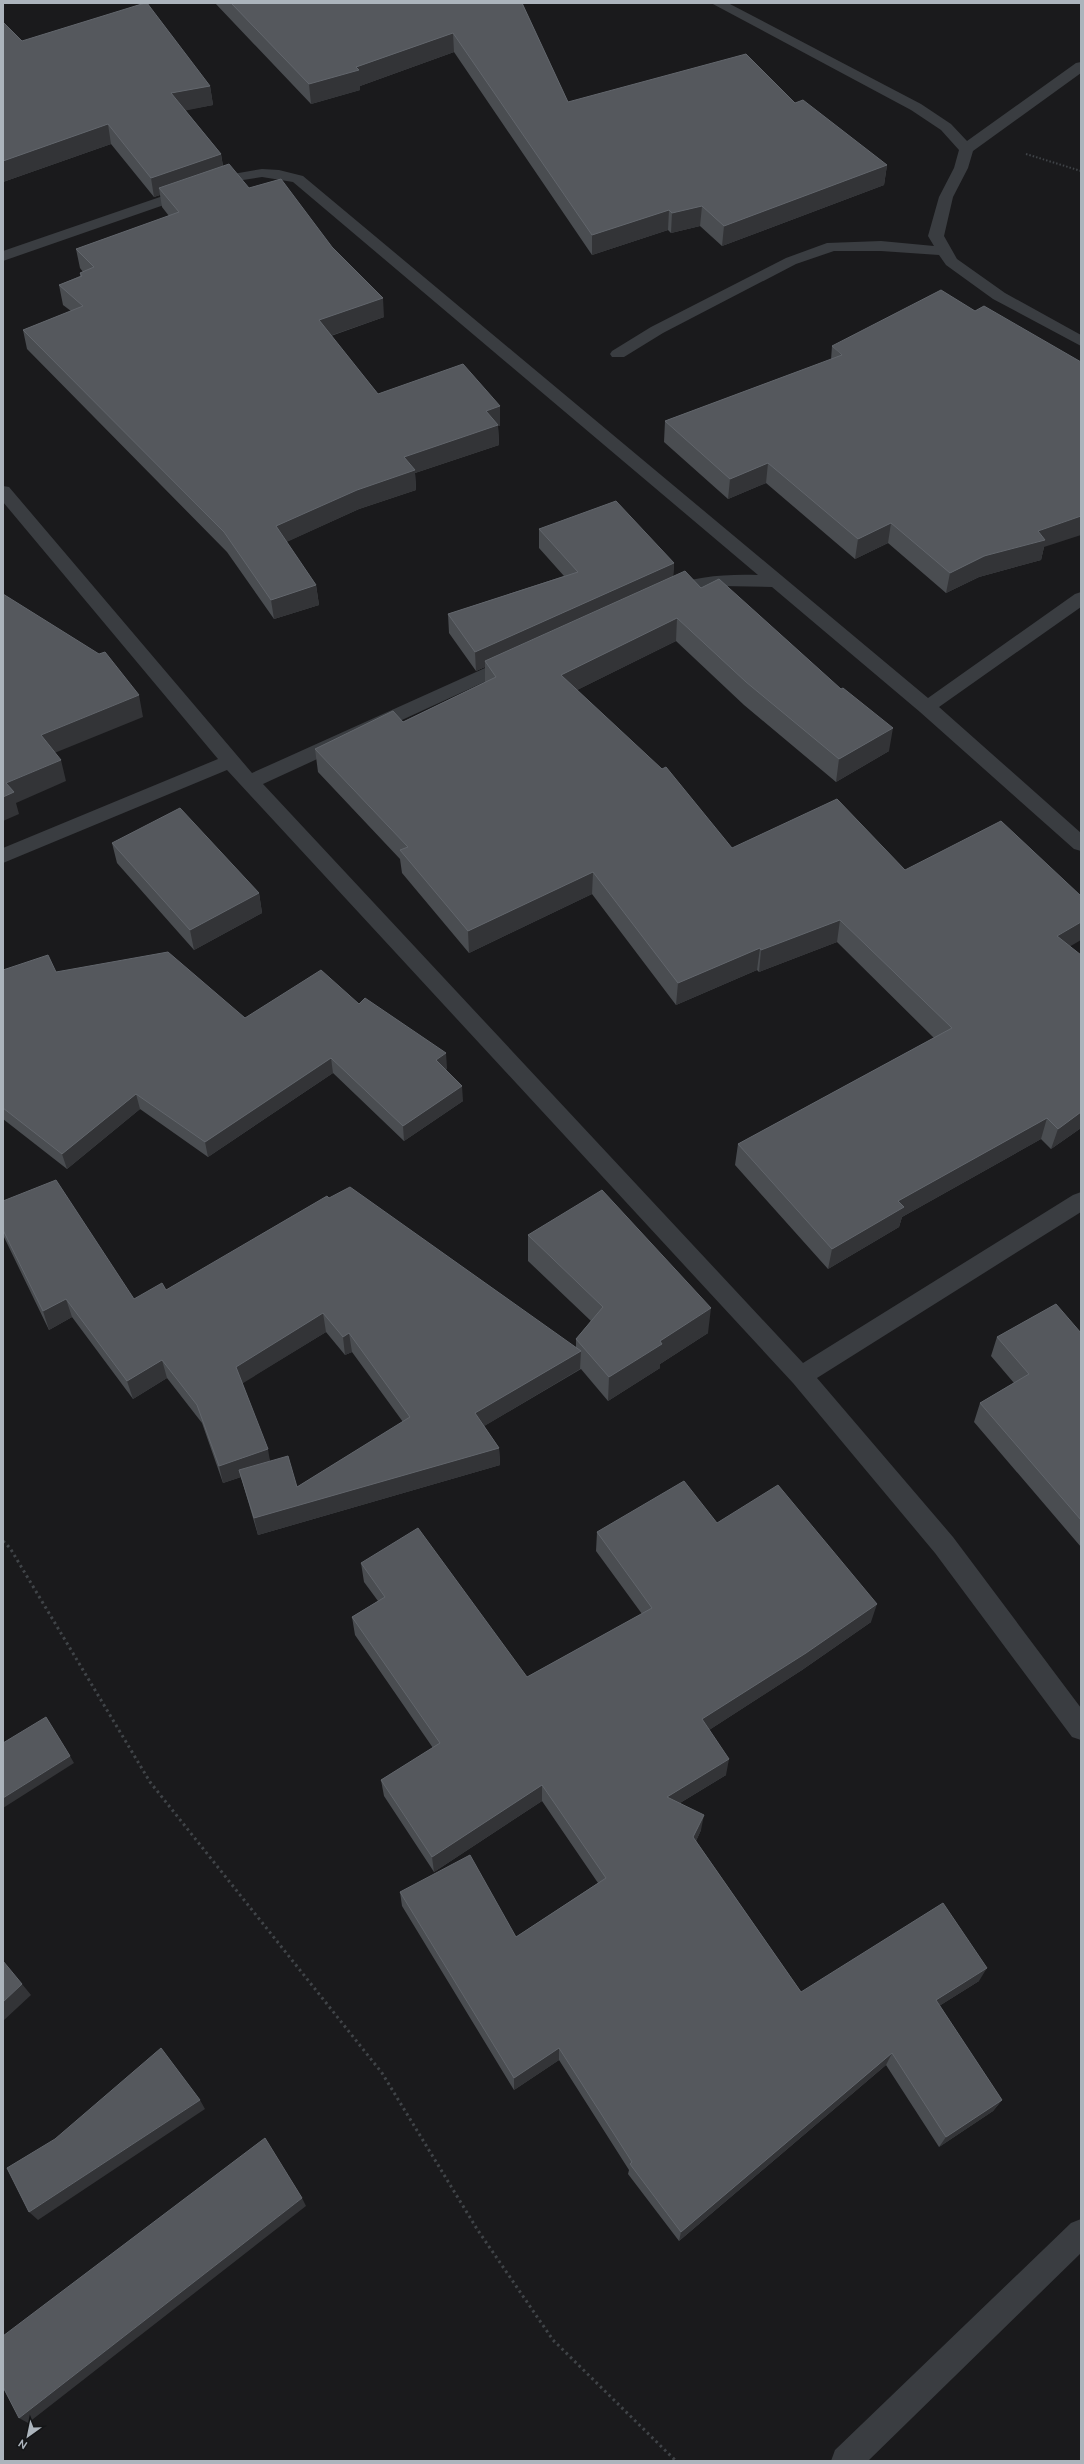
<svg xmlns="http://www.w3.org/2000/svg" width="1084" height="2464" font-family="Ubuntu,sans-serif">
	<rect width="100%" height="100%" fill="#1a1a1c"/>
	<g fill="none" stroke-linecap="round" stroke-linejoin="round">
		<path stroke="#404448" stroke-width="2" stroke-dasharray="1.5 2" stroke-linecap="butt" d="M 1026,154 L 1081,171"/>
		<path stroke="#404448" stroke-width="3" stroke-dasharray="2.5 3.5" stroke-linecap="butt" d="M 3,1541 L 10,1548 L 150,1782 L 382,2073 L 477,2229 L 553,2340 L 676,2461"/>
		<path fill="#3a3d41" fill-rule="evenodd" d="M 711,3 L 728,3 L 921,104 L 951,124 L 967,141 L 1076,63 L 1081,62 L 1081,73 L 973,151 L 968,168 L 953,197 L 944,236 L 957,259 L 1005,293 L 1081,335 L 1081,346 L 993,299 L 946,265 L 939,255 L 881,251 L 834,251 L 796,264 L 663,333 L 624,357 L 612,357 L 610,354 L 612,351 L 651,327 L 786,258 L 827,243 L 881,241 L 934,246 L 928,236 L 939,197 L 954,168 L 959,150 L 941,130 L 911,110 Z
			M 262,169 L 279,170 L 303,176 L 928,698 L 1075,594 L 1081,592 L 1081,607 L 939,707 L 1081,833 L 1081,851 L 1074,849 L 920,712 L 772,587 L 721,586 L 695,590 L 669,599 L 663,597 L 660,593 L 663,589 C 694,576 725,574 758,575 L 293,182 L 262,177 L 230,182 L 3,261 L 3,251 L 221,176 Z
			M 3,486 L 9,487 L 252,773 L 505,659 L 511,657 L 517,659 L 520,663 L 517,667 L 263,784 L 803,1363 L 1073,1195 L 1081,1192 L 1081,1212 L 817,1378 L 953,1537 L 1081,1708 L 1081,1740 L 1072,1737 L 935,1553 L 793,1383 L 227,770 L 3,863 L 3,848 L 218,759 L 3,502 Z
			M 1081,2219 L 1081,2253 L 868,2461 L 831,2461 L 835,2450 L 1071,2223 Z"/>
	</g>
	<path fill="#4a4d51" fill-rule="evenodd" d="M 215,3 L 522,3 L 568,102 L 795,103 L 887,165 L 884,185 L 722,246 L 700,226 L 671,233 L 668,230 L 592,255 L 454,52 L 360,86 L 360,90 L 311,104 Z
		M 3,22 L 22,41 L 210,86 L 213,105 L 185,110 L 221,154 L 223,166 L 249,188 L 384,317 L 331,336 L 378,394 L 500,426 L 498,426 L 499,445 L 415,473 L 416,490 L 359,509 L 286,542 L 316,585 L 319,605 L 274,619 L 227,552 L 27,349 L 23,330 L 71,311 L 63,305 L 59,285 L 80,276 L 80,273 L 83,272 L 80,268 L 76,249 L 169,216 L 162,207 L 160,195 L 154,197 L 111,144 L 3,182 Z
		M 832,346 L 1044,547 L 1041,560 L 979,577 L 946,593 L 888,543 L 855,559 L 766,483 L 728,499 L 664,442 L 665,421 L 831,360 Z
		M 539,529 L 674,563 L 673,576 L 701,588 L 889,751 L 836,782 L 744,705 L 676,641 L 577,690 L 732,848 L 905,870 L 1070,946 L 1081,1128 L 1051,1149 L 1041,1139 L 902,1217 L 899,1227 L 828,1269 L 735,1165 L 738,1144 L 934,1038 L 837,942 L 759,972 L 757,970 L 676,1005 L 592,894 L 469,953 L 402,873 L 400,859 L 318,772 L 315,749 L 403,722 L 485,682 L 485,667 L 476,671 L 449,633 L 448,614 L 564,576 L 539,548 Z
		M 112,843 L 259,893 L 262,913 L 194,950 L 117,863 Z
		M 3,970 L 56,972 L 245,1018 L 359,1004 L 447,1068 L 446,1069 L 463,1101 L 404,1141 L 333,1073 L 208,1157 L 140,1109 L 67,1169 L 3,1119 Z
		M 329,1198 L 576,1348 L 576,1339 L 591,1321 L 528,1261 L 528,1235 L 708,1333 L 660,1364 L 660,1368 L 608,1401 L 581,1369 L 484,1426 L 499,1448 L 500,1465 L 258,1535 L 241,1477 L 223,1483 L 202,1423 L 167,1378 L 133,1399 L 72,1317 L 49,1330 L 3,1235 L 3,1201 L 134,1299 L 166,1290 ZM 326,1332 L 345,1355 L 352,1352 L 403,1422 L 297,1487 L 270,1461 L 242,1383 Z
		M 1081,1333 L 1081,1547 L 974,1422 L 980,1403 L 1014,1383 L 991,1356 L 997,1337 Z
		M 717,1523 L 871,1622 L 802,1670 L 709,1730 L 726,1775 L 680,1803 L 701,1830 L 696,1841 L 801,1992 L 979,1981 L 939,2006 L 1002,2100 L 993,2111 L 939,2147 L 886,2065 L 679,2241 L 628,2174 L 629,2170 L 559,2060 L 514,2090 L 402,1906 L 400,1892 L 516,1937 L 598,1883 L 542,1801 L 434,1872 L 384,1796 L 381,1780 L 433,1748 L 355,1635 L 352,1617 L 378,1601 L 364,1582 L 361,1563 L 527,1677 L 642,1614 L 596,1551 L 597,1532 Z"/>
	<path fill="#333437" d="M 453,33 L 454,52 L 360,86 L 360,90 L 311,104 L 309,84 Z
		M 210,86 L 213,105 L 174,113 L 171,93 Z
		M 108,124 L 111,144 L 3,182 L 3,161 Z
		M 221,154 L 224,174 L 159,188 L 160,195 L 154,197 L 151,178 Z
		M 887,165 L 884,185 L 722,246 L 724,226 Z
		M 702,206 L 700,226 L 671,233 L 672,213 Z
		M 669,210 L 668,230 L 592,255 L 592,235 Z
		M 383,298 L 384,317 L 321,339 L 319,320 Z
		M 500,406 L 500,426 L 498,426 L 499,445 L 415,473 L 416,490 L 359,509 L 278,546 L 276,526 L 404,457 L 486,411 Z
		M 768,463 L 766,483 L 728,499 L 730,479 Z
		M 1081,516 L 1081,535 L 1044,547 L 1041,560 L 979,577 L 946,593 L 950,573 L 1038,531 Z
		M 891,523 L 888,543 L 855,559 L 858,539 Z
		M 674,563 L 673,582 L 485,661 L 485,667 L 476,671 L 475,652 Z
		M 316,585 L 319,605 L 274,619 L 271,600 Z
		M 677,618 L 676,641 L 561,698 L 561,675 Z
		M 139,695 L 143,717 L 47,756 L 41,735 Z
		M 893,728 L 889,751 L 836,782 L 839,759 Z
		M 61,760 L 66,781 L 16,803 L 19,814 L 3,821 L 3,797 L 6,783 Z
		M 593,872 L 592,894 L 469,953 L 468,931 Z
		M 259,893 L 262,913 L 194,950 L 190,930 Z
		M 840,920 L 837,942 L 759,972 L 761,950 Z
		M 1081,922 L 1081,940 L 1050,958 L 1057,936 Z
		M 760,948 L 757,970 L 676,1005 L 678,983 Z
		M 446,1053 L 447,1068 L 437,1075 L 436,1060 Z
		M 331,1058 L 333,1073 L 208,1157 L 205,1142 Z
		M 462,1086 L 463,1101 L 404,1141 L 403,1126 Z
		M 136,1094 L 140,1109 L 67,1169 L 62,1154 Z
		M 1081,1112 L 1081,1128 L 1051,1149 L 1058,1129 Z
		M 1047,1118 L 1041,1139 L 902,1217 L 899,1227 L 828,1269 L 832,1249 L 898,1201 Z
		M 66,1299 L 72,1317 L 49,1330 L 43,1311 Z
		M 711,1308 L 708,1333 L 660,1364 L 660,1368 L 608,1401 L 609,1377 L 660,1341 Z
		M 323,1313 L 326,1332 L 240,1385 L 236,1367 Z
		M 349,1333 L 352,1352 L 345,1355 L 343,1337 Z
		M 581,1351 L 580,1369 L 476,1431 L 475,1413 Z
		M 162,1360 L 167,1378 L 133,1399 L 127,1381 Z
		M 499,1448 L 500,1465 L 258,1535 L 254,1518 Z
		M 268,1449 L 271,1467 L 239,1470 L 241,1477 L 223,1483 L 219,1466 Z
		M 877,1604 L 871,1622 L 802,1670 L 700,1736 L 702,1719 Z
		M 70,1756 L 74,1763 L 3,1808 L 3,1798 Z
		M 729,1759 L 726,1775 L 665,1812 L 667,1797 Z
		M 542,1785 L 542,1801 L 434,1872 L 432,1857 Z
		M 704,1815 L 701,1830 L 691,1852 L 693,1837 Z
		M 987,1968 L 979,1981 L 928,2013 L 936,2000 Z
		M 22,1984 L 31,1995 L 3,2021 L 3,2002 Z
		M 559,2048 L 559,2060 L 514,2090 L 514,2078 Z
		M 892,2053 L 886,2065 L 679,2241 L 681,2232 Z
		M 200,2100 L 205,2109 L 38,2220 L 29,2212 Z
		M 1002,2100 L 993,2111 L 939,2147 L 946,2137 Z
		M 302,2198 L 306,2206 L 28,2423 L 19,2418 Z"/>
	<path fill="#55585d" stroke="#62666c" d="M 145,3 L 147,3 L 210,86 L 171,93 L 221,154 L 151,178 L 108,124 L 3,161 L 3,22 L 22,41 Z
		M 231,3 L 522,3 L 568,102 L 746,54 L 795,103 L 803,100 L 887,165 L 724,226 L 702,206 L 672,213 L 669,210 L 592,235 L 453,33 L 356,67 L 359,70 L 309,84 Z
		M 229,164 L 249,188 L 281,179 L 332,247 L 383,298 L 319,320 L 378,394 L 463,364 L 500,406 L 486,411 L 498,425 L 404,457 L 415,470 L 357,490 L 276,526 L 316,585 L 271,600 L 224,532 L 23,330 L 83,306 L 59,285 L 82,276 L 80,273 L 94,267 L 76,249 L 179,212 L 159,188 Z
		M 941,290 L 975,311 L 984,306 L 1081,362 L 1081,516 L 1038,531 L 1045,540 L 984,556 L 950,573 L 891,523 L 858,539 L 768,463 L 730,479 L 665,421 L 842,355 L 832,346 Z
		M 616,501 L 674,563 L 475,652 L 448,614 L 578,572 L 539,529 Z
		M 685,571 L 701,588 L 719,579 L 841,689 L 843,688 L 893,728 L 839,759 L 746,682 L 677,618 L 561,675 L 662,769 L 666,767 L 732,848 L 837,799 L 905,870 L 1001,821 L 1081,896 L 1081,922 L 1057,936 L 1081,955 L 1081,1112 L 1058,1129 L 1047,1118 L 898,1201 L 904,1207 L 832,1249 L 738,1144 L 952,1028 L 840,920 L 761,950 L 760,948 L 678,983 L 593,872 L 468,931 L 400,850 L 408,847 L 315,749 L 393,711 L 403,722 L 496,677 L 485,661 Z
		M 3,594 L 99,654 L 105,652 L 139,695 L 41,735 L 61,760 L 6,783 L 14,792 L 3,797 Z
		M 180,808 L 259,893 L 190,930 L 112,843 Z
		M 168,952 L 245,1018 L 321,970 L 359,1004 L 365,998 L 446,1053 L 436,1060 L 462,1086 L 403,1126 L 331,1058 L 205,1142 L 136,1094 L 62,1154 L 3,1108 L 3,970 L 48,955 L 56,972 Z
		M 56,1180 L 134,1299 L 162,1283 L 166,1290 L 327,1196 L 329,1198 L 350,1187 L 581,1351 L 475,1413 L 499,1448 L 254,1518 L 239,1470 L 288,1456 L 297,1487 L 410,1417 L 349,1333 L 343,1337 L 323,1313 L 236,1367 L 268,1449 L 219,1466 L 197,1405 L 162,1360 L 127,1381 L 66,1299 L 43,1311 L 3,1230 L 3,1201 Z
		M 602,1190 L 711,1308 L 660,1341 L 662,1344 L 609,1377 L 576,1339 L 603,1307 L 528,1235 Z
		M 1056,1304 L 1081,1333 L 1081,1520 L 980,1403 L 1029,1374 L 997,1337 Z
		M 684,1481 L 717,1523 L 778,1485 L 877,1604 L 806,1653 L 702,1719 L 729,1759 L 667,1797 L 704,1815 L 693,1837 L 801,1992 L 943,1903 L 987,1968 L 936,2000 L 1002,2100 L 946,2137 L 892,2053 L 681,2232 L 630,2164 L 632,2162 L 559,2048 L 514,2078 L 400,1892 L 470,1855 L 516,1937 L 606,1878 L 542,1785 L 432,1857 L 381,1780 L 440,1743 L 352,1617 L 385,1597 L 361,1563 L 418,1528 L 527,1677 L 652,1608 L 597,1532 Z
		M 46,1717 L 70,1756 L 3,1798 L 3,1743 Z
		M 3,1961 L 22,1984 L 3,2002 Z
		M 161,2048 L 200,2100 L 29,2212 L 7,2168 L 55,2139 Z
		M 265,2138 L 302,2198 L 19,2418 L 3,2387 L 3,2336 Z"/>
	<rect width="1084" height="2464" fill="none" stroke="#acb4bc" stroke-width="8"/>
	<g transform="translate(28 2436) rotate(213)" stroke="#141517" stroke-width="3" paint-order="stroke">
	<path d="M0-3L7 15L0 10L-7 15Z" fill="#acb4bc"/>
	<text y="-6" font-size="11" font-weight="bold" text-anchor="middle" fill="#acb4bc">N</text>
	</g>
</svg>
